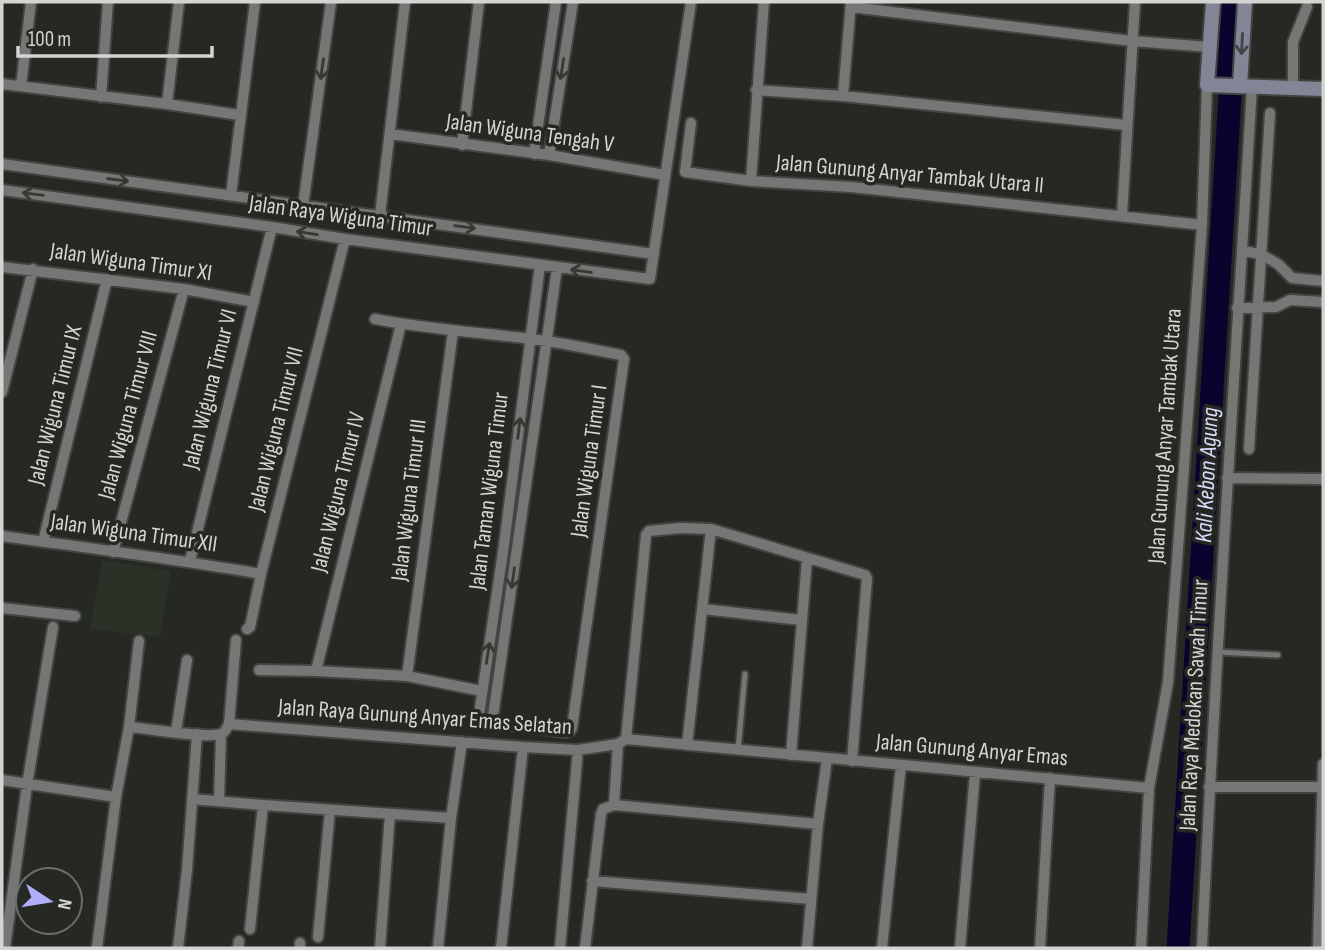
<svg xmlns="http://www.w3.org/2000/svg" width="1325" height="950" font-family="'Sofia Sans Condensed',sans-serif">
	<rect width="100%" height="100%" fill="#262824"/>
	<path fill="#2b3127" d="M 102,560 L 171,571 L 160,637 L 90,629 Z"/>
	<g fill="none" stroke-linecap="round" stroke-linejoin="round">
		<path stroke="#0b032e" stroke-width="23" d="M 1178,948 L 1230,96 L 1227,59 L 1231,2"/>
		<g stroke="#424441" stroke-width="9">
			<path id="lane" d="M 1216,652 L 1278,655
				M 738,750 L 745,674"/>
		</g>
		<g stroke="#424441" stroke-width="14">
			<path id="street" d="M 764,2 L 751,181 L 851,187 L 1202,225
				M 851,7 L 1132,41 L 1209,47
				M 2,84 L 167,104 L 239,115
				M 21,86 L 31,2
				M 1293,88 L 1293,42 L 1307,7
				M 756,90 L 843,96 L 1126,125
				M 843,96 L 851,2
				M 101,97 L 108,2
				M 167,104 L 179,2
				M 691,123 L 685,172 L 751,181
				M 390,134 L 549,155 L 665,175
				M 462,145 L 479,2
				M 534,154 L 556,2
				M 549,155 L 573,2
				M 2,164 L 654,254
				M 2,190 L 272,227 L 345,239 L 650,279 L 691,2
				M 231,195 L 255,2
				M 303,206 L 331,2
				M 380,215 L 405,2
				M 1122,216 L 1135,2
				M 1242,250 L 1262,255 L 1278,264 L 1292,278 L 1323,281
				M 2,267 L 184,289 L 254,302
				M 1237,308 L 1276,307 L 1290,300 L 1323,302
				M 375,319 C 432,330 489,333 547,341 C 571,345 596,350 621,355 L 624,359 L 572,728 L 570,731 L 566,732 L 492,723 L 481,720 L 479,715 L 504,545 L 540,265
				M 2,392 L 33,269
				M 1249,449 L 1270,113
				M 1227,478 L 1323,479
				M 2,536 C 88,548 175,559 261,574
				M 43,542 L 107,279
				M 113,552 L 184,289
				M 190,561 L 272,227
				M 2,608 L 75,616
				M 703,609 L 801,620
				M 247,629 L 250,627 L 261,574 L 345,239
				M 139,641 L 129,727 C 146,728 212,740 223,733 C 226,731 227,727 229,724 L 236,640
				M 259,670 L 316,671 L 407,676 L 482,691
				M 316,671 L 401,324
				M 407,676 L 453,331
				M 492,723 L 557,268
				M 229,724 L 523,747 L 578,750 L 618,744 L 626,739 L 1149,788
				M 176,732 L 187,660
				M 626,739 L 646,535 L 649,531 L 680,528 L 711,529 L 865,575 L 867,578 L 852,761
				M 687,745 L 711,529
				M 791,755 L 807,559
				M 2,780 L 116,797
				M 1209,787 L 1323,787
				M 192,799 L 263,805 L 451,818
				M 219,801 L 221,734
				M 614,805 L 818,824
				M 592,881 L 811,899
				M 250,929 L 263,805
				M 318,937 L 330,810
				M 5,948 L 27,785 L 53,627
				M 97,948 L 116,797 L 129,727
				M 178,948 L 187,870 L 197,734
				M 238,948 L 239,941
				M 300,948 L 300,943
				M 380,948 L 390,814
				M 438,948 L 451,818 L 462,742
				M 501,948 L 523,747
				M 560,948 L 578,750
				M 585,948 L 601,814 L 603,809 L 614,805 L 618,744
				M 807,948 L 818,824 L 827,759
				M 882,948 L 901,765
				M 960,948 L 975,773
				M 1040,948 L 1050,778
				M 1141,948 L 1149,788 L 1168,682 L 1202,225 L 1207,85
				M 1202,948 C 1215,661 1235,374 1252,86
				M 1318,948 L 1323,764"/>
		</g>
		<g stroke="#424441" stroke-width="18">
			<path id="secondary" d="M 1213,2 L 1207,85 L 1323,89
				M 1240,86 L 1245,2"/>
		</g>
		<use href="#lane" stroke="#747773" stroke-width="5"/>
		<use href="#street" stroke="#747773" stroke-width="10"/>
		<use href="#secondary" stroke="#838596" stroke-width="14"/>
	</g>
	<defs><path id="oneway-shaft" d="M-6 0H5M1.5-3L5.5 0L1.5 3" fill="none" stroke-width="1.6" stroke-linecap="round" stroke-linejoin="round" transform="scale(1.75)"/></defs>
	<use stroke="#424446" href="#oneway-shaft" transform="translate(1242 44) rotate(93)"/>
	<g stroke="#363834">
		<use href="#oneway-shaft" transform="translate(322 69) rotate(98)"/>
		<use href="#oneway-shaft" transform="translate(562 69) rotate(99)"/>
		<use href="#oneway-shaft" transform="translate(118 180) rotate(7)"/>
		<use href="#oneway-shaft" transform="translate(33 194) rotate(-173)"/>
		<use href="#oneway-shaft" transform="translate(465 227) rotate(8)"/>
		<use href="#oneway-shaft" transform="translate(307 233) rotate(-171)"/>
		<use href="#oneway-shaft" transform="translate(581 271) rotate(-173)"/>
		<use href="#oneway-shaft" transform="translate(519 428) rotate(-83)"/>
		<use href="#oneway-shaft" transform="translate(513 578) rotate(98)"/>
		<use href="#oneway-shaft" transform="translate(488 653) rotate(-81)"/>
	</g>
	<g text-anchor="middle" dominant-baseline="central" stroke-width="7" stroke-linejoin="round" paint-order="stroke">
		<g font-size="23" fill="#d3d5d2" stroke="#262824">
			<text transform="translate(530 133) rotate(8)">Jalan Wiguna Tengah V</text>
			<text transform="translate(910 174) rotate(5)">Jalan Gunung Anyar Tambak Utara II</text>
			<text transform="translate(341 216) rotate(8)">Jalan Raya Wiguna Timur</text>
			<text transform="translate(131 262) rotate(8)">Jalan Wiguna Timur XI</text>
			<text transform="translate(210 389) rotate(-76)">Jalan Wiguna Timur VI</text>
			<text transform="translate(55 405) rotate(-76)">Jalan Wiguna Timur IX</text>
			<text transform="translate(128 415) rotate(-75)">Jalan Wiguna Timur VIII</text>
			<text transform="translate(276 429) rotate(-76)">Jalan Wiguna Timur VII</text>
			<text transform="translate(1165 436) rotate(-86)">Jalan Gunung Anyar Tambak Utara</text>
			<text transform="translate(589 461) rotate(-82)">Jalan Wiguna Timur I</text>
			<text transform="translate(489 491) rotate(-83)">Jalan Taman Wiguna Timur</text>
			<text transform="translate(338 492) rotate(-76)">Jalan Wiguna Timur IV</text>
			<text transform="translate(409 500) rotate(-83)">Jalan Wiguna Timur III</text>
			<text transform="translate(134 533) rotate(8)">Jalan Wiguna Timur XII</text>
			<text transform="translate(1194 705) rotate(-87)">Jalan Raya Medokan Sawah Timur</text>
			<text transform="translate(425 717) rotate(4)">Jalan Raya Gunung Anyar Emas Selatan</text>
			<text transform="translate(972 750) rotate(5)">Jalan Gunung Anyar Emas</text>
		</g>
		<g font-size="24" font-style="italic" fill="#dadbfc" stroke="#262824">
			<text transform="translate(1207 475) rotate(-87)">Kali Kebon Agung</text>
		</g>
	</g>
	<rect width="1325" height="950" fill="none" stroke="#d3d5d2" stroke-width="7"/>
	<g transform="translate(49 901) rotate(102)"><circle r="33" fill="#262824" stroke="#6b6d6a" stroke-width="2"/>
	<path d="M0-5L12 26L0 18L-12 26Z" fill="#aeaefa"/>
	<text y="-10" font-size="19" font-weight="bold" text-anchor="middle" fill="#d3d5d2">N</text>
	</g>
	<path d="M18 46v10h194v-10" fill="none" stroke="#d3d5d2" stroke-width="3.5"/>
	<text x="28" y="46" font-size="21" fill="#d3d5d2" stroke="#262824" stroke-width="5" paint-order="stroke">100 m</text>
</svg>
